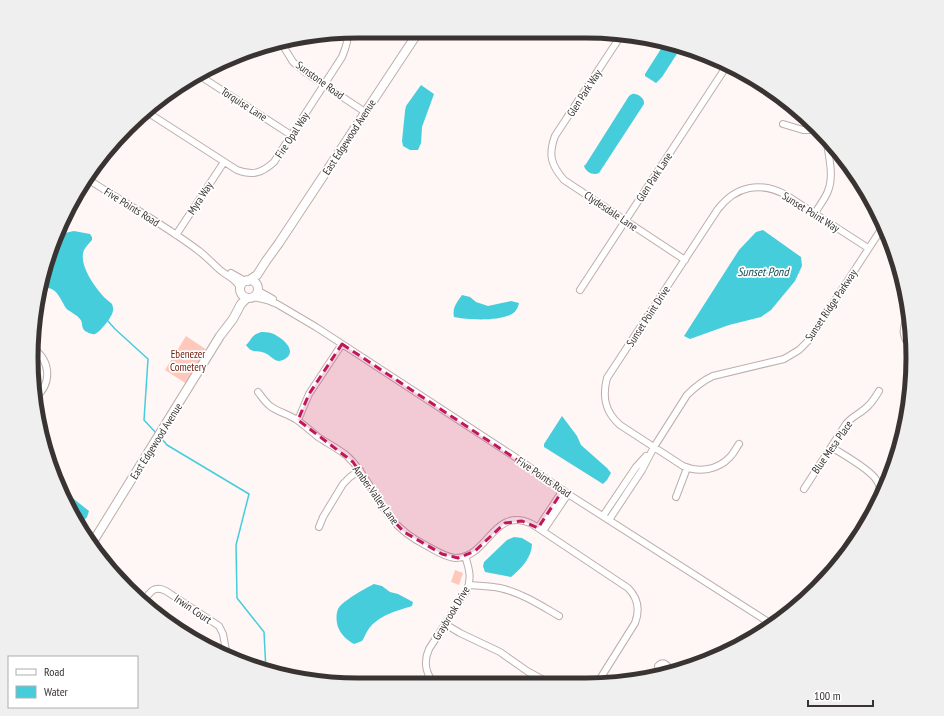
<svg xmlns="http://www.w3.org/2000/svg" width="944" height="716" font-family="'PT Sans Narrow',sans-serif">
	<rect width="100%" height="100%" fill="#fef7f5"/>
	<path fill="#ffc8bb" d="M 186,336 L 207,350 L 190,386 L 165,370 Z
		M 455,570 L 463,573 L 459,585 L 451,582 Z"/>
	<path fill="#46cddc" d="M 666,41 L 682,46 L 662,77 L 656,83 L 645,76 L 645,74 Z
		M 421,85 L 434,94 L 422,127 L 421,143 L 418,150 L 410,150 L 403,146 L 402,141 L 405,111 L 406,106 Z
		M 632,94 C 637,93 645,98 644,104 L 599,173 C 593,176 586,172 584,166 L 586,164 L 629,96 Z
		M 763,230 L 801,257 L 802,266 L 795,281 L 771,310 L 761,317 L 729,325 L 690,339 L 684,336 L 739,250 L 756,232 Z
		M 74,231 L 90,234 L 92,237 L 92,240 C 89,243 86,247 84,250 C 78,264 95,288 105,298 C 107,300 110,302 112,304 C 114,308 113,313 111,316 C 109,320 100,332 95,334 C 92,335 86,332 84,330 C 81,326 83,322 80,319 C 77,315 72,313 68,310 C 66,309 64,305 63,303 C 56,290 54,288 40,287 L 58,232 C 63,234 69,232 74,231 Z
		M 462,295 L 470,297 L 476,302 L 488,306 L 511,301 L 519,303 C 518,308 515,313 510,315 C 496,321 469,320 454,317 C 452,308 457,302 462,295 Z
		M 261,332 C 264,332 268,332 271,333 C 280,336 299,350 285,359 C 283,360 280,361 279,361 C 274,361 270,355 265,353 C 257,350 252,354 246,345 C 253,338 250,336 261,332 Z
		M 562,416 L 577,436 L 581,445 L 607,468 L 611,473 L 607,480 L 603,484 L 544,447 L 544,444 Z
		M 63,493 L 70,496 L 89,511 L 87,517 L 79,526 Z
		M 514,537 L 522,538 L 532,544 C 532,557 521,569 511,577 L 485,572 L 483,566 L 484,562 L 507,540 Z
		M 374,584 L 382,586 L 390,592 L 398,594 L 413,602 L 412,606 C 397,611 378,615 368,630 C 366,633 364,638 362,641 L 354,644 C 347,640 341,635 338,627 C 336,621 336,614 338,609 C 342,601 366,588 374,584 Z"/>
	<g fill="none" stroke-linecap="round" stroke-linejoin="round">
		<path stroke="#46cddc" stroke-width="1.5" d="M 107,320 L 115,329 L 148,359 L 144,420 L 157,434
			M 161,438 L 167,445 L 249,494 L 236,545 L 237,598 L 264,632 L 266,671"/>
		<g stroke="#beaeaa" stroke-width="8">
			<path id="minor" d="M 622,34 L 555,136 C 548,155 551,165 564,180 L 685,260
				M 282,41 L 285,49 L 293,62 L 305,72 L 365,112
				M 197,74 L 291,135
				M 147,112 L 237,170 C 253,176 262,173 274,162 L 342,57 L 345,49 L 347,42
				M 783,124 L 803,130 L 815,130
				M 89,180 C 126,204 165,225 199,251 C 207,257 213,264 220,270 C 227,276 237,279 240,288
				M 815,213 C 819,206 825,199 828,191 C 834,176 829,158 827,143
				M 176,235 L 224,162
				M 231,273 L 245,281
				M 257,290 L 264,294 L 273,299
				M 580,290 L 728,64
				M 253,297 L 267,300 L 277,304 L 316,327 L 515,457 L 568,494 L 773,625
				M 909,314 C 901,330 902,336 912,350
				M 34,349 C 51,362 52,384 35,398
				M 258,392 C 262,397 265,402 270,406 C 278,412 288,414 297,420 C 304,425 311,431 318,437 C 327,443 337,448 346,455 C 365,472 374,497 390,517 C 400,530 413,539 427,546 C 436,551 445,557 455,558 C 488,559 493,505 532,524 L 628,588 C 638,598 640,610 635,623 L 598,682
				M 298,420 L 309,394 L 342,344
				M 739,444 C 736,448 734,453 730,457 C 718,470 699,473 683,466 L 620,425 C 605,412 602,397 607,378 L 718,209 C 736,186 760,181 786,195 L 868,248
				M 831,447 C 843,454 867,468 875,478 C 879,483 881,490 881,496
				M 879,485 L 887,481 L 890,478
				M 804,489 L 846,424 C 852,416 862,413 869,405 C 873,401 876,396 879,391
				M 676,497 L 687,468
				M 603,516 L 636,467 L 646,456
				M 609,520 L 642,470 L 654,447 L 687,395 C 695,387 702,381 713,376 L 784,359 L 799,350 L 809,340 L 884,225
				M 319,527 L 323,517 L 343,484 L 350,477 L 360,470
				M 538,528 L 563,490
				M 543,531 L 568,494
				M 469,585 C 480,586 490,586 500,588 C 522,593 540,605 559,616
				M 143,602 C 150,592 154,585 166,591 L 219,626 L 223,634 L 227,656
				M 445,624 L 460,633 L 500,652 L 527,671 L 547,682
				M 721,655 L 721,651 C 724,647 728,646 731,649
				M 661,674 L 659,672 L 658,666 C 663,660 668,665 670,671
				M 433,682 C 425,672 424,660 429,649 L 467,590 C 472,578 469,568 465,556"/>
		</g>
		<g stroke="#beaeaa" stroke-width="10">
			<path id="major" d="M240 289a9 9 0 1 1 18 0a9 9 0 1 1-18 0Z
				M 248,281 L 257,275 L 266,261 L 279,243 L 419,31
				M 91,545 L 220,336 L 233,319 L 241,304 L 247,298"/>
		</g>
		<use href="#minor" stroke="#fff" stroke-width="6"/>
		<use href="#major" stroke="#fff" stroke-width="8"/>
	</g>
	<path fill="#c2185b" fill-opacity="0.2" stroke="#c2185b" stroke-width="3" stroke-dasharray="8 5" stroke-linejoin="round" d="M 342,344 L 563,490 L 538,528 L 522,521 L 505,523 L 475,551 L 458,558 L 442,554 L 404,532 L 387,514 L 353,462 L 298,420 L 309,394 Z"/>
	<g text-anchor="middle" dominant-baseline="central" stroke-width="3.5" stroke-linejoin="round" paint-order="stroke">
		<g font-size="11" fill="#393331" stroke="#fff">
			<text transform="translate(320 80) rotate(36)">Sunstone Road</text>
			<text transform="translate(584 93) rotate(-57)">Glen Park Way</text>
			<text transform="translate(244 104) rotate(33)">Torquise Lane</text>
			<text transform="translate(292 135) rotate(-57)">Fire Opal Way</text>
			<text transform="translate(349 137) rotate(-57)">East Edgewood Avenue</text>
			<text transform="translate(654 177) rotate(-57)">Glen Park Lane</text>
			<text transform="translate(200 198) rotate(-57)">Myra Way</text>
			<text transform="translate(132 207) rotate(32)">Five Points Road</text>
			<text transform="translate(611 211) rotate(34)">Clydesdale Lane</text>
			<text transform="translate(811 212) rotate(32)">Sunset Point Way</text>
			<text transform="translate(831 305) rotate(-56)">Sunset Ridge Parkway</text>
			<text transform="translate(648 316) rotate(-57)">Sunset Point Drive</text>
			<text transform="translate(156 441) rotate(-58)">East Edgewood Avenue</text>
			<text transform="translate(832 447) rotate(-55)">Blue Mesa Place</text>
			<text transform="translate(544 477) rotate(34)">Five Points Road</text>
			<text transform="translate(376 495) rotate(54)">Amber Valley Lane</text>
			<text transform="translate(193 609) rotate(34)">Irwin Court</text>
			<text transform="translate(451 613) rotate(-59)">Graybrook Drive</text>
		</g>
		<g font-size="11" fill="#6a1a09" stroke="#fff">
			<text x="188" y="354">Ebenezer<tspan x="188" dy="13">Cometery</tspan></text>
		</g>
		<g font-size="12" font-style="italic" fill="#134d53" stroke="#fff">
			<text x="763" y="271">Sunset Pond</text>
		</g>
	</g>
	<path d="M0 0H944V716H0ZM358 38H586A320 320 0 0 1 906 358V358A320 320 0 0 1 586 678H358A320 320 0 0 1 38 358V358A320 320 0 0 1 358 38Z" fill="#efefef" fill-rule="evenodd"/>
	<path fill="none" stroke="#393331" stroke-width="5" d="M358 38H586A320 320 0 0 1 906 358V358A320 320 0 0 1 586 678H358A320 320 0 0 1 38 358V358A320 320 0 0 1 358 38Z"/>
	<rect x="8" y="656" width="130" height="52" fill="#ffffff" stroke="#b0adad"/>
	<rect x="16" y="669" width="20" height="6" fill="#ffffff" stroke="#b0adad"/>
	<text x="44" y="676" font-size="12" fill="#393331">Road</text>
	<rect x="16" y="686" width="20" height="12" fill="#46cddc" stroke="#b0adad"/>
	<text x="44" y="696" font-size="12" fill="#393331">Water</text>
	<path d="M808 700v6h65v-6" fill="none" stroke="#393331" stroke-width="2"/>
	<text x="814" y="700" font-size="12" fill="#393331" stroke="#ffffff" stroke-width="3" paint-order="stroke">100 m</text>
</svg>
